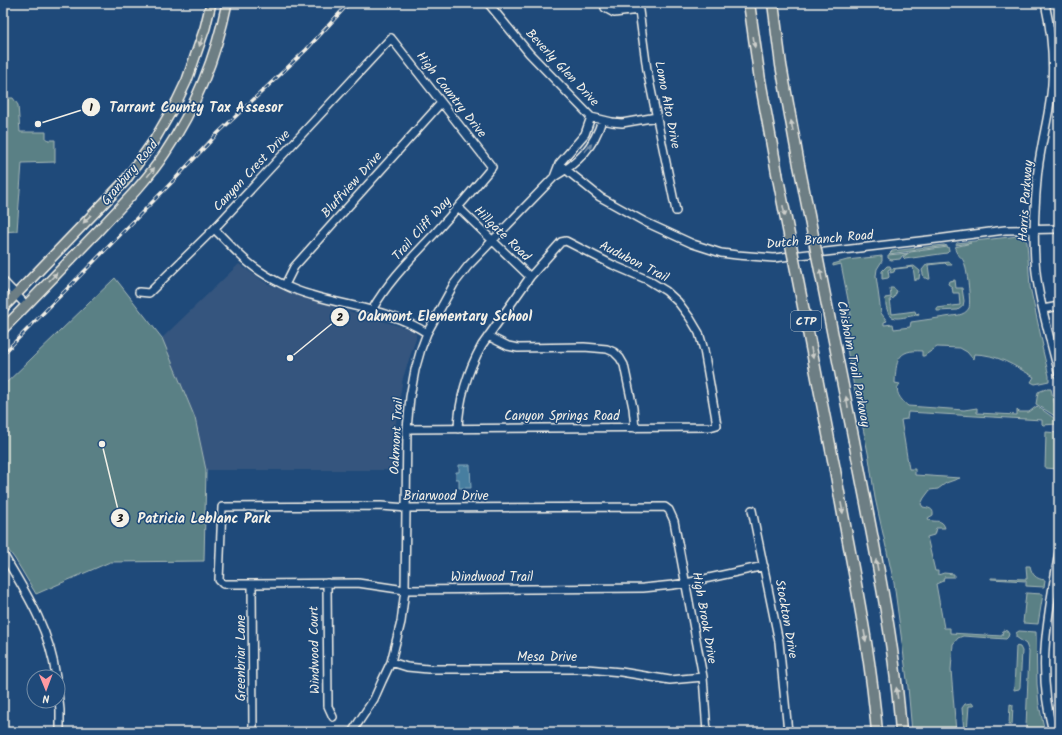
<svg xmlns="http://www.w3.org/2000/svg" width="1062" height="735" font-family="Kalam,sans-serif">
	<rect width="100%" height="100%" fill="#1f4a7a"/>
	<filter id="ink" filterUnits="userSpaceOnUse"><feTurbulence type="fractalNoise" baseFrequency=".025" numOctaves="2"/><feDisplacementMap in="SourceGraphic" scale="8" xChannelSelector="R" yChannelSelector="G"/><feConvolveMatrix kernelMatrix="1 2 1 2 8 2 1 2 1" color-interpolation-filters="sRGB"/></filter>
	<g filter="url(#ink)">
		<path fill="#34557e" d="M 239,264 L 266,283 L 295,295 L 413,330 L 416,334 L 416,338 L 403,378 L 399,402 L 396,422 L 395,470 L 206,470 L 195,418 L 162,338 Z
			M 1059,602 L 1059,720 L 1054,686 L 1053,663 L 1054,636 Z"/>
		<path fill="#5a8085" stroke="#a7b8b6" d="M 3,98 L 13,98 L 18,105 L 20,132 L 46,132 L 46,139 L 48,139 L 48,140 L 55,140 L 55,162 L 22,163 L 17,231 L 3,232 Z
			M 1018,236 L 1023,237 L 1027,242 L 1030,287 L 1043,346 L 1042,347 L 1049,376 L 1049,381 L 1035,384 L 1031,382 L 1034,377 C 1015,366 997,354 974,354 L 973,359 L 967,352 L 960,348 L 937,347 L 924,356 L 922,356 L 922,351 C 897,349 896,361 895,383 L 900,384 C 893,391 902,401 908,406 L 964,410 L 977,408 L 977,413 L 1017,415 L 1017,410 L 1019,412 L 1029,412 L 1037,406 L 1058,421 L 1057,424 L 1043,425 L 1042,424 L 1042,420 L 908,412 L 907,419 L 901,420 L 909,469 L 915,469 L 915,475 L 960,478 L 946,483 L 938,489 L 930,490 L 924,498 L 921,504 L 923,507 C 928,508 934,508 933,515 L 928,518 L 929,520 C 936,523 942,518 945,528 L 936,528 L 934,535 L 927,537 L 935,571 L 938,571 L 938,575 L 944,573 L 954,574 L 954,577 L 944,577 L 943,581 L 936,584 L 944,628 L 950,628 L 950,633 L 1002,636 L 1003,630 L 1007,631 L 1009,634 L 1008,637 L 1006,639 L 963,636 L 958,638 L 953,644 L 951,670 L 956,732 L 912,732 L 908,687 L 894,583 L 875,498 L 869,458 L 860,413 L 865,411 L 860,386 L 856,398 L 841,316 L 851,315 L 841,264 L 833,266 L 833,264 L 847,260 L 882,256 L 882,261 L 877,269 L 876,276 L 881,313 L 887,321 L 884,322 L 884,325 L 893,324 L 894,329 L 910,327 L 911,322 L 959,315 C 963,314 967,312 969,308 C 971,302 967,268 964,262 C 961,255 955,255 955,247 L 971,243 L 956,245 L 957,243 Z
			M 944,245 L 947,246 L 889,254 L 892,251 Z
			M 948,247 L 949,251 L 947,253 L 905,259 L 903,257 L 910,252 Z
			M 908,253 L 902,256 L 900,259 L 891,260 L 888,258 L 888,255 Z
			M 950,262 L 952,265 L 947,265 L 945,263 L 928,265 L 930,279 L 928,279 L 927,278 L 924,278 L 922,270 L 927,264 Z
			M 887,266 L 890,266 L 891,268 L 888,270 L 889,277 L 888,278 L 882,279 L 882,271 Z
			M 914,266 L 920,271 L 919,279 L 916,279 L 916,281 L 915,281 L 913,267 L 895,269 L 894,272 L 890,273 L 891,269 Z
			M 115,278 L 162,338 L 195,418 L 206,470 L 204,561 L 110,562 L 36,594 L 15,559 L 3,543 L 3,386 Z
			M 955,280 L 956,288 L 962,288 L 964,301 L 963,306 L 958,310 L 937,311 L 937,308 L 960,305 L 959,293 L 953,293 L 952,287 L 948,284 L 949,281 Z
			M 890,288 L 893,288 L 897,291 L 894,298 L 890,299 L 892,314 L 915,311 L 916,314 L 919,313 L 918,315 C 895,318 888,325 885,298 L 891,297 Z
			M 1046,389 L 1051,389 L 1058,418 L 1036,404 L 1038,392 Z
			M 1046,432 L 1059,433 L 1058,469 L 1045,468 Z
			M 1026,566 L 1030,566 C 1032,575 1036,579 1045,580 L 1044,587 L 1026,586 L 1026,581 L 991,579 L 991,578 L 1027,579 Z
			M 1026,593 L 1043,594 L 1038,624 L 1023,623 Z
			M 1019,631 L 1036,632 L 1037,684 L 1039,705 L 1045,732 L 1027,732 L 1026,727 L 1029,652 L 1026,644 L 1016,637 L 1016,633 Z
			M 1016,646 L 1020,647 L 1022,651 L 1020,687 L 1019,689 L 1014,690 Z
			M 972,703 L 974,706 L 969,706 L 967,732 L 964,732 L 962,708 L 965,704 Z
			M 1010,704 L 1013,705 L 1012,725 L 1009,725 Z"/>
		<path fill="#467ea0" stroke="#8cacbd" d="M 459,465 L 470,465 L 471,488 L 459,488 L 459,479 L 456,479 L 456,472 L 459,472 Z"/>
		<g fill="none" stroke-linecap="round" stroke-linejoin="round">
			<g stroke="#f4f1e8" stroke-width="10">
				<path id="minor" d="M 488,3 L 529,53 L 591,117 L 612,122 L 622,123 L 657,117
					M 638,3 L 647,70 L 676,211
					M 1045,3 C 1051,30 1054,56 1052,84 C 1050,116 1039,148 1037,180 C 1034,215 1032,252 1038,286 C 1043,316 1052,345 1059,375
					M 605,8 L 614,13 L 639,10
					M 559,164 L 600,197 L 645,222 L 693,244 L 721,253 L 737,255 L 774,258 L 937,239 L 1005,230 L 1059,229
					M 554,177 L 559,164 L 585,134 L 591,117
					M 458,207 L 530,277
					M 214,229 C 227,241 240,257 254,267 C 270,279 292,290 311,295 C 350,307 392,310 427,333
					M 3,281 L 26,305
					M 285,285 L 294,267 L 441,103
					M 139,292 L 149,293 L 214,229 L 391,38 L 492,167 C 474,189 455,211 436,232 C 413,257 389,280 372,310
					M 1043,309 L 1059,306
					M 488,336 L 508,346 L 518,348 L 584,347 L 607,349 L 614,352 L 620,358 L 624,365 L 633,408 L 635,428
					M 407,429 L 710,427 L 717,425 L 704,350 L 699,333 L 690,318 L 678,302 L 666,291 L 648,280 L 613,265 L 566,241 L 561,242 L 530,277 L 482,345 C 467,372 459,398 458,429
					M 752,510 L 779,642 L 788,732
					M 3,554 C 27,594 50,630 56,677
					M 327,583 L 328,706 L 333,717
					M 252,584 L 253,732
					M 391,662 L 407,667 L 428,669 L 587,669 L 621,672 L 670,680 L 703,677
					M 58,692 L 60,710 L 60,732
					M 352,732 L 374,699 L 382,681 L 391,662 L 401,622 L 405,590 L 407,429 L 410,397 L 415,370 L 421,349 L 427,333 L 454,284 L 468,266 L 554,177 C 578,163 594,147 602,120
					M 707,732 L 703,677 L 674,521 L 669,510 L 665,507 L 407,508 L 381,506 L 222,507 L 219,580 L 223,584 L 252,584 L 358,583 L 405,590 L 643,588 L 673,585 L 686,583 L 764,566
					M 1053,732 C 1036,667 1048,616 1059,552"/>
			</g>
			<g stroke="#f4f1e8" stroke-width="12">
				<path id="major" d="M 3,308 L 125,181 L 155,139 L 177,101 L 187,80 L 205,28 L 211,3
					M 3,329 C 35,297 66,264 98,231 C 121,206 146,182 165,153 C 196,107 216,57 227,3"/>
			</g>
			<g stroke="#f4f1e8" stroke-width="13">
				<path id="highway" d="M 749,3 L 760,80 L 777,173
					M 773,3 L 781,65 L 799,165
					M 854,441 C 872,537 894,634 901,732
					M 835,470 C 850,557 870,644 877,732"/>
			</g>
			<use href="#minor" stroke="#1f4a7a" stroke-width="7"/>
			<use href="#major" stroke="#6d7e84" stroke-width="9"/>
			<use href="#highway" stroke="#6d7e84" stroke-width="10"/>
			<g stroke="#f4f1e8" stroke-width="3.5">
				<path id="rail" d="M 3,354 L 175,179 L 218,133 L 306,50 L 349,3"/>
			</g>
			<use href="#rail" stroke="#1f4a7a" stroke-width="2" stroke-dasharray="6" stroke-linecap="butt"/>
			<g stroke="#f4f1e8" stroke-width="13" stroke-linecap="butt">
				<path id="highway-bridge" d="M 799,165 L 854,441
					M 777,173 L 835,470"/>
			</g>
			<use href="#highway-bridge" stroke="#6d7e84" stroke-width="10"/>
		</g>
		<defs><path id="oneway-solid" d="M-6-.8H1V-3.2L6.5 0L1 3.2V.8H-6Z"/></defs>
		<g fill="#ccceca">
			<use href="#oneway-solid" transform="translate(201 41) rotate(108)"/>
			<use href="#oneway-solid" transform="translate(754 42) rotate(82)"/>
			<use href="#oneway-solid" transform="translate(792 126) rotate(-101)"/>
			<use href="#oneway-solid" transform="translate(151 172) rotate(-51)"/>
			<use href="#oneway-solid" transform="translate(784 211) rotate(79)"/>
			<use href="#oneway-solid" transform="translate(87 219) rotate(133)"/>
			<use href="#oneway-solid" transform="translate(821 275) rotate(-101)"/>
			<use href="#oneway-solid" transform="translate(53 277) rotate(-46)"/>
			<use href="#oneway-solid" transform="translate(812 353) rotate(79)"/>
			<use href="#oneway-solid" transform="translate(847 402) rotate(-101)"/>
			<use href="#oneway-solid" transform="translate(842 508) rotate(80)"/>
			<use href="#oneway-solid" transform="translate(877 565) rotate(-100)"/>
			<use href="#oneway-solid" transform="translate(865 636) rotate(80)"/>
			<use href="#oneway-solid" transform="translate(897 693) rotate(-97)"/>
		</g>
		<use fill="#748da6" href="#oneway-solid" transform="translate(588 148) rotate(-48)"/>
	</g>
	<g text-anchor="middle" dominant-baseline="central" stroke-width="3" stroke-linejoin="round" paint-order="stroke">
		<rect fill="#1f4a7a" stroke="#b4bfc7" stroke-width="1" x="791" y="311" width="30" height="20" rx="3"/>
		<g font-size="12" font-weight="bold" fill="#f4f1e8">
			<text x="806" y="321">CTP</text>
		</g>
		<g font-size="13" fill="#f4f1e8" stroke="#1f4a7a">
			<text transform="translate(562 68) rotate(47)">Beverly Glen Drive</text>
			<text transform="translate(451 95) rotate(52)">High Country Drive</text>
			<text transform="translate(667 105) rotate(79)">Lomo Alto Drive</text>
			<text transform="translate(252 171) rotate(-47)">Canyon Crest Drive</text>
			<text transform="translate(130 173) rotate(-50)">Granbury Road</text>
			<text transform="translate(352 185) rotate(-48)">Bluffview Drive</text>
			<text transform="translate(1026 201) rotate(-86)">Harris Parkway</text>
			<text transform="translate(422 229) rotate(-48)">Trail Cliff Way</text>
			<text transform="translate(502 234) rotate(44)">Hillgate Road</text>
			<text transform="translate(820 240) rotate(-5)">Dutch Branch Road</text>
			<text transform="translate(634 262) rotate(27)">Audubon Trail</text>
			<text transform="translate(853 364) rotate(79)">Chisholm Trail Parkway</text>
			<text x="562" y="416">Canyon Springs Road</text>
			<text transform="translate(397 436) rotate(-87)">Oakmont Trail</text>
			<text x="446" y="496">Briarwood Drive</text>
			<text x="492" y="577">Windwood Trail</text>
			<text transform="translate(704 618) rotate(80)">High Brook Drive</text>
			<text transform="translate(786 619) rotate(80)">Stockton Drive</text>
			<text transform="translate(315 650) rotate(-91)">Windwood Court</text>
			<text x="547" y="657">Mesa Drive</text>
			<text transform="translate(241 658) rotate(-90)">Greenbriar Lane</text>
		</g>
	</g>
	<path fill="none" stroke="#f4f1e8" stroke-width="1.5" d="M38 124L91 107M290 358L340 317M102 444L120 518"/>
	<g fill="#f4f1e8" stroke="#1f4a7a" stroke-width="1.5">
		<circle cx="38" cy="124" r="4"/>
		<circle cx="290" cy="358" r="4"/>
		<circle cx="102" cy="444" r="4"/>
		<circle cx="91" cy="107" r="10"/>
		<circle cx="340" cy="317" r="10"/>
		<circle cx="120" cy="518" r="10"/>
	</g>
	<g font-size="12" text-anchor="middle" font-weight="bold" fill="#111">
		<text x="91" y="111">1</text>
		<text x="340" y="321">2</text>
		<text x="120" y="522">3</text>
	</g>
	<g font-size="14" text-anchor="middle" font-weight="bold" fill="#f4f1e8" stroke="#1f4a7a" stroke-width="3" stroke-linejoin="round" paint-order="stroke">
		<text x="196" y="112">Tarrant County Tax Assesor</text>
		<text x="445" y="321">Oakmont Elementary School</text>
		<text x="204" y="523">Patricia Leblanc Park</text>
	</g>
	<rect width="1062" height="735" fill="none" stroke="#1f4a7a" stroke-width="16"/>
	<rect x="8" y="8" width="1046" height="719" fill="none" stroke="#f4f1e8" stroke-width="1.5" filter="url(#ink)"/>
	<g transform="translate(46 689) rotate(179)"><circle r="19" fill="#1f4a7a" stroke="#748da6"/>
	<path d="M0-3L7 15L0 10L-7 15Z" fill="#ff9aa2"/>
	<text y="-6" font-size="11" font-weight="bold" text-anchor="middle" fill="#f4f1e8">N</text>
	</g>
</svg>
